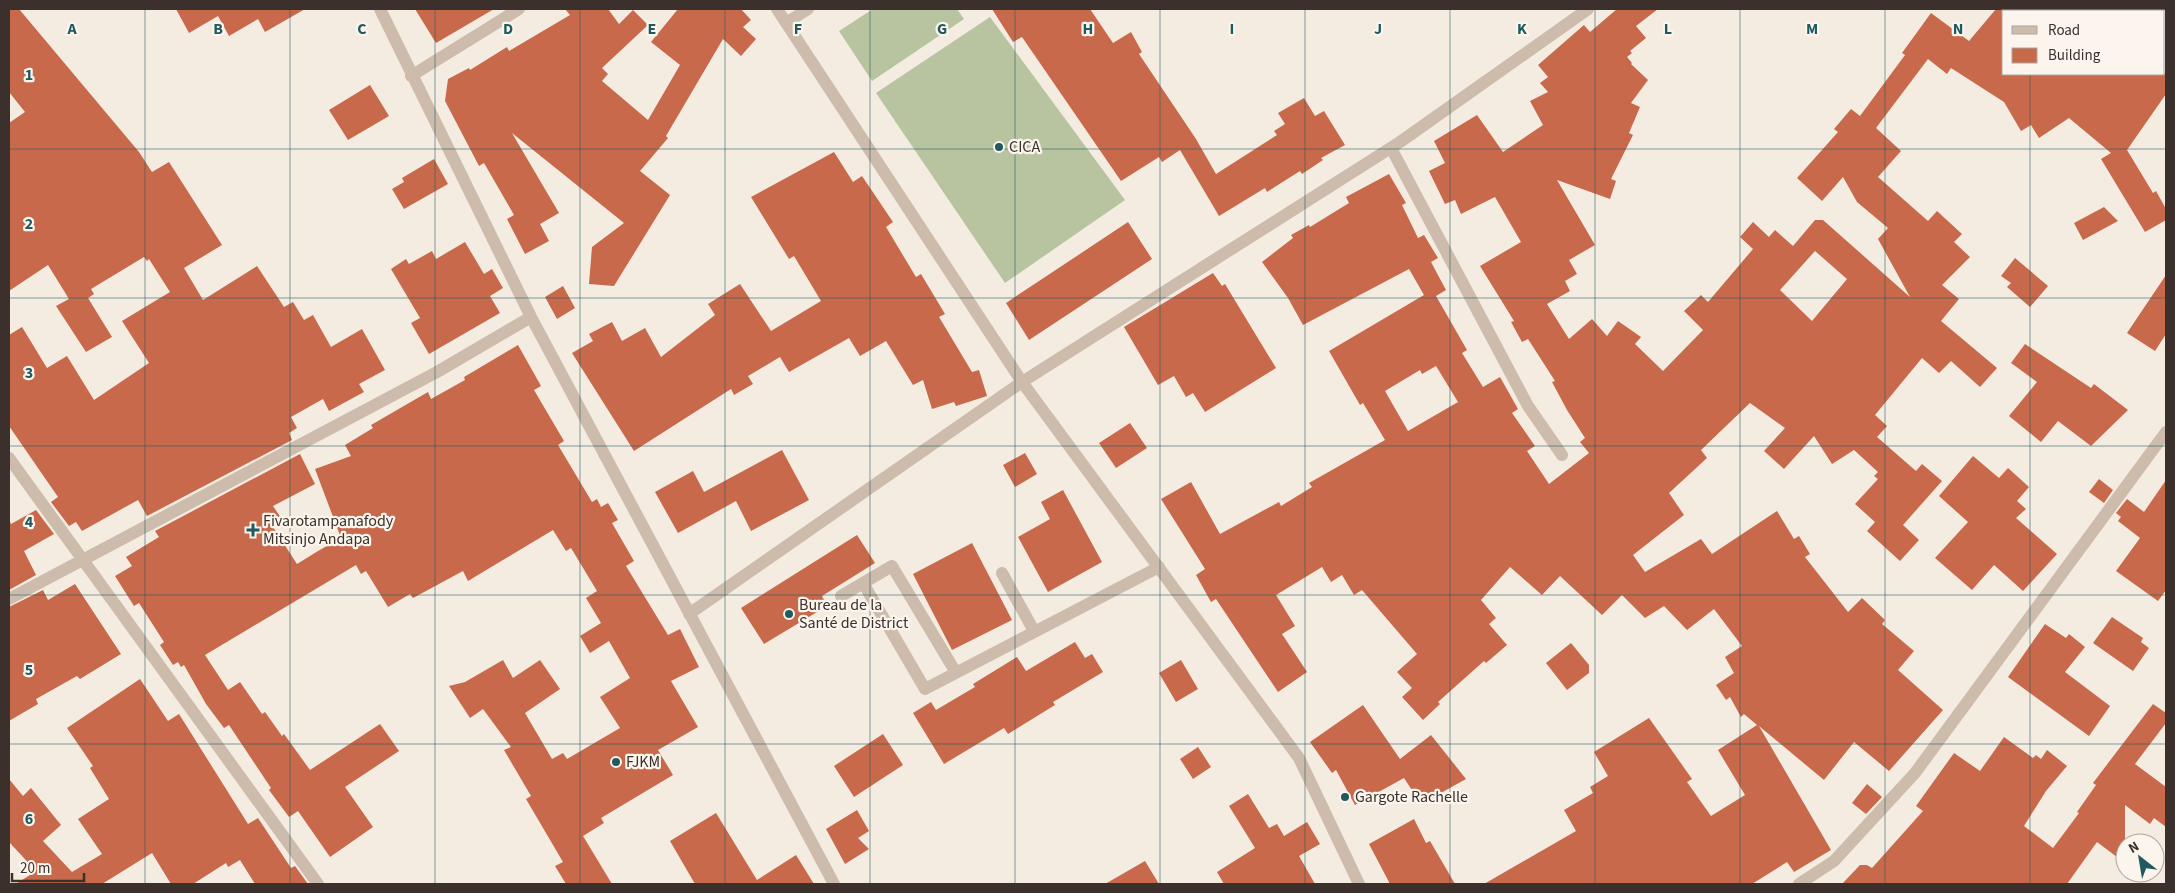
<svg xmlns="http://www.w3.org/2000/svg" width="2175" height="893" font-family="'Source Sans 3',sans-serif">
	<rect width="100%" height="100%" fill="#f4ebe1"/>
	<path fill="#b8c4a0" d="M 873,9 L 957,9 L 964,19 L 872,81 L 839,31 Z
		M 990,17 L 1125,200 L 1005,283 L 876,93 Z"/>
	<path fill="#c8694b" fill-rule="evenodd" d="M 9,9 L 19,9 L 139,152 L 152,172 L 169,162 L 222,245 L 184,268 L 203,300 L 257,266 L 284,307 L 293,302 L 304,320 L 313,315 L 331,347 L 362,329 L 385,370 L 359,384 L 364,392 L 329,411 L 323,399 L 291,417 L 297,428 L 289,433 L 292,440 L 147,516 L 138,500 L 82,531 L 76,522 L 69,526 L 51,502 L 58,497 L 9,426 L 9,335 L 22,327 L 47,368 L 67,356 L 94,400 L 149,363 L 122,321 L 170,292 L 149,259 L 147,261 L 144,257 L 91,289 L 94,294 L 88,298 L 112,337 L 86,352 L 56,306 L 69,299 L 48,265 L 9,291 L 9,123 L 25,112 L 9,92 Z
		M 176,9 L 305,9 L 265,32 L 258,19 L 229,36 L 218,16 L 189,33 Z
		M 415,9 L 494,9 L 436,43 Z
		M 565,9 L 608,9 L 619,24 L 633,10 L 648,25 L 602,68 L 608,74 L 602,81 L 648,120 L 680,65 L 651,42 L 678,9 L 741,9 L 751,20 L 743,27 L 756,39 L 741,56 L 723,39 L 666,136 L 668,138 L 640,171 L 670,195 L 614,286 L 589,284 L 592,247 L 624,223 L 512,133 L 559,213 L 540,224 L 549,241 L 525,254 L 507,219 L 514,215 L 484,163 L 479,166 L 445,101 L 448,79 L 469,68 L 470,70 L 507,47 L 509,51 L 570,15 Z
		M 992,9 L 1090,9 L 1113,43 L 1131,32 L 1142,52 L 1139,54 L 1196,139 L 1216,174 L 1277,135 L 1274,131 L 1285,124 L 1278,113 L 1304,98 L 1315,116 L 1324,111 L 1345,145 L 1321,158 L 1323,160 L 1302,174 L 1300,171 L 1267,192 L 1265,188 L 1219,216 L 1180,150 L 1162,162 L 1159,157 L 1121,181 L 1022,37 L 1013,42 Z
		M 1617,9 L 1658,9 L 1636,26 L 1646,38 L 1630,51 L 1632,53 L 1627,57 L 1632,63 L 1631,64 L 1648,80 L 1631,103 L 1640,107 L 1629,133 L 1633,135 L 1611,179 L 1616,181 L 1610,199 L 1557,180 L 1595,245 L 1569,260 L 1577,274 L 1565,281 L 1570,291 L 1547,304 L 1569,339 L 1592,319 L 1607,336 L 1618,321 L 1641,337 L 1635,344 L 1663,371 L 1703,330 L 1684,311 L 1701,295 L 1708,302 L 1753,249 L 1740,237 L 1753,222 L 1769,237 L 1775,230 L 1793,246 L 1815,220 L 1823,220 L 1910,297 L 1878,239 L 1888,228 L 1857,202 L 1843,177 L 1822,201 L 1797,178 L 1838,132 L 1834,129 L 1851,109 L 1860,116 L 1905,55 L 1902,53 L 1931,13 L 1969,41 L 1996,9 L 2004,9 L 2004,74 L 2166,74 L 2166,94 L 2127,150 L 2153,193 L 2156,191 L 2166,209 L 2166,220 L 2145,232 L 2101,159 L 2111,153 L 2069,118 L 2039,138 L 2031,125 L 2021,131 L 2004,102 L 1951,68 L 1947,74 L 1928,59 L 1876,128 L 1901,151 L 1878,177 L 1928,221 L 1937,211 L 1962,234 L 1954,242 L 1970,257 L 1942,285 L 1959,299 L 1941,321 L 1997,368 L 1980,387 L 1951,361 L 1939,373 L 1922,358 L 1875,415 L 1887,426 L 1877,437 L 1916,471 L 1922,464 L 1942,481 L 1903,525 L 1919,540 L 1900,561 L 1867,531 L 1875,522 L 1855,504 L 1878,479 L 1874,476 L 1878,472 L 1854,450 L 1832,464 L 1814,436 L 1784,469 L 1764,451 L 1785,428 L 1750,403 L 1701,450 L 1707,458 L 1669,493 L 1684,515 L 1633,555 L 1645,572 L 1701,539 L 1712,554 L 1777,511 L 1794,539 L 1799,536 L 1810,554 L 1805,557 L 1848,612 L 1862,598 L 1885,620 L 1882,624 L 1914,651 L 1898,670 L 1943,710 L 1889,771 L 1854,742 L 1824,780 L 1759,726 L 1831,850 L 1794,872 L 1787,862 L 1752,884 L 1484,884 L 1576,831 L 1564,810 L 1593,793 L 1590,787 L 1608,776 L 1594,752 L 1649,718 L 1692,779 L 1687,782 L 1711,816 L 1745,795 L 1718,750 L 1757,725 L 1744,714 L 1741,717 L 1730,697 L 1726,700 L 1716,685 L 1734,673 L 1725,657 L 1742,646 L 1714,609 L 1687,630 L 1664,606 L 1645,618 L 1622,595 L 1602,615 L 1560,576 L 1542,595 L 1510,567 L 1481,600 L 1496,618 L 1489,624 L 1507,645 L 1486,663 L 1484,661 L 1438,702 L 1440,704 L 1423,720 L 1402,697 L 1412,688 L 1397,672 L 1417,654 L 1362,590 L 1354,595 L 1342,575 L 1331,582 L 1322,567 L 1276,595 L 1295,626 L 1282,634 L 1307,672 L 1278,692 L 1216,599 L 1211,602 L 1196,575 L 1205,569 L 1161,499 L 1191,482 L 1220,534 L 1279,502 L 1281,506 L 1312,487 L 1309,483 L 1385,440 L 1363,403 L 1360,405 L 1329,351 L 1424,295 L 1409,269 L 1303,325 L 1288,298 L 1262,262 L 1293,238 L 1291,235 L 1309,225 L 1310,227 L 1349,203 L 1346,197 L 1389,174 L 1406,203 L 1402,205 L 1418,238 L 1424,235 L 1438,258 L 1431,262 L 1446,290 L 1436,296 L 1467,350 L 1462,353 L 1483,387 L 1500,377 L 1518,409 L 1512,413 L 1535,446 L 1527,451 L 1549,484 L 1589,453 L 1580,442 L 1585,438 L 1567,410 L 1552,382 L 1555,381 L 1528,339 L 1522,342 L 1511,322 L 1514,321 L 1480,266 L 1521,242 L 1495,197 L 1461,214 L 1455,200 L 1445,204 L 1429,171 L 1445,163 L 1434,141 L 1477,115 L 1503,152 L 1543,125 L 1530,101 L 1548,92 L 1540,83 L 1548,77 L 1538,65 L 1584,25 L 1590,32 ZM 1815,251 L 1847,279 L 1812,321 L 1780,290 ZM 1436,366 L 1458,402 L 1408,431 L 1385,391 L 1420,370 L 1422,374 Z
		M 370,85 L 389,116 L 348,140 L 329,110 Z
		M 834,152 L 853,182 L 862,176 L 893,222 L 886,227 L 916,277 L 921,274 L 945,314 L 939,317 L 972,372 L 979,370 L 987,396 L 956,406 L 954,402 L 932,409 L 923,380 L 913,385 L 886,341 L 860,356 L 849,338 L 789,372 L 780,357 L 748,376 L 753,384 L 734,395 L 731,389 L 634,451 L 572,353 L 593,341 L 589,334 L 612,322 L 622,341 L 645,328 L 661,357 L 715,315 L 708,304 L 740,284 L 771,331 L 821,301 L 794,256 L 789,259 L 751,197 Z
		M 434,159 L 448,184 L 404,209 L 392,189 L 404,182 L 402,178 Z
		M 2104,207 L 2118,221 L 2083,240 L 2074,223 Z
		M 1128,222 L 1152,259 L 1029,340 L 1006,303 Z
		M 465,242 L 484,274 L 492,269 L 503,288 L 490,296 L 500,313 L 429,354 L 411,323 L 420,318 L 391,269 L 406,259 L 409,264 L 432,251 L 436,259 Z
		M 2015,258 L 2048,286 L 2030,307 L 2007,287 L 2011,283 L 2001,276 Z
		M 1213,273 L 1222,286 L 1225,284 L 1276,368 L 1205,412 L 1193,393 L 1186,397 L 1174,376 L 1158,385 L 1124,327 Z
		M 2166,275 L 2166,334 L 2155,351 L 2127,333 Z
		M 563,286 L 575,308 L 557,319 L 545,297 Z
		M 2025,344 L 2091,388 L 2094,384 L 2128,410 L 2091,446 L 2058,421 L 2041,442 L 2009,416 L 2037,382 L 2011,363 Z
		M 518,345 L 541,386 L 534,390 L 564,441 L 558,445 L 592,502 L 597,499 L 601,507 L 608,503 L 618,520 L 612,523 L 634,561 L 626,566 L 668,635 L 680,629 L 699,667 L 671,681 L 698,727 L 658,750 L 673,775 L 601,818 L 604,823 L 583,836 L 612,884 L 566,884 L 555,866 L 563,862 L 526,799 L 531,796 L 504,750 L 511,747 L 483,709 L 470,718 L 449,686 L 465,682 L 503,660 L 513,678 L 540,660 L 560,689 L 525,713 L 552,759 L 563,753 L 567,759 L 620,728 L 600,697 L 630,678 L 609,641 L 590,653 L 580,636 L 601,623 L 586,598 L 597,591 L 571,548 L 566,551 L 553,530 L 468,581 L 463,571 L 413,598 L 410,594 L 388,607 L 366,571 L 361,574 L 356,565 L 205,655 L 228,690 L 240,682 L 262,714 L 265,712 L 282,736 L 284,734 L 310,770 L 380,724 L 399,751 L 345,787 L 373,827 L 330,857 L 298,811 L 289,817 L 269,790 L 271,788 L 229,725 L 224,728 L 206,704 L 184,665 L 181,667 L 178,662 L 173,665 L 160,645 L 164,642 L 139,603 L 134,606 L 115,576 L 132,566 L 126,557 L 159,537 L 155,531 L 300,454 L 315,484 L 273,506 L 283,521 L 273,527 L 297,564 L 318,551 L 341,538 L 315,469 L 351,456 L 345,445 L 373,428 L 371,425 L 428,392 L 431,399 L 465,380 L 464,377 Z
		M 1130,423 L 1147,448 L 1116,468 L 1099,443 Z
		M 782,450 L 809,500 L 751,531 L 736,501 L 678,533 L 655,492 L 693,471 L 704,492 Z
		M 1025,453 L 1037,474 L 1015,487 L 1003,465 Z
		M 1973,456 L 1999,478 L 2008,468 L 2029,487 L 2017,501 L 2026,509 L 2016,518 L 2057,554 L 2023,591 L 1994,565 L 1972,590 L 1935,558 L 1968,522 L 1939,496 Z
		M 2099,479 L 2113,490 L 2104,503 L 2089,492 Z
		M 2166,480 L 2166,590 L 2158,601 L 2116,571 L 2140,538 L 2118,521 L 2121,517 L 2116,513 L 2127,499 L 2144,512 Z
		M 1063,490 L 1102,562 L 1048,592 L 1018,537 L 1050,519 L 1041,502 Z
		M 36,510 L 54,534 L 24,551 L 36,575 L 9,590 L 9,519 L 11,524 Z
		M 857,535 L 875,563 L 822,596 L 827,606 L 764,644 L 741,608 Z
		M 972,543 L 1012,620 L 952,650 L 913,574 Z
		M 75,584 L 121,654 L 80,679 L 77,676 L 36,699 L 38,704 L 9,721 L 9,607 L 43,590 L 48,600 Z
		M 2112,617 L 2143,638 L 2141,642 L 2149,648 L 2133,671 L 2093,643 Z
		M 2045,624 L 2066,638 L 2069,634 L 2085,647 L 2065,672 L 2110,706 L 2089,736 L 2008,677 Z
		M 1075,642 L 1085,658 L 1092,654 L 1103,672 L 1053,702 L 1055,705 L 1008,734 L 1004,728 L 944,764 L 913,713 L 931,702 L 936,710 L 975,687 L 973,684 L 1017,657 L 1026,671 Z
		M 1571,643 L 1589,665 L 1589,673 L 1567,690 L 1546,663 Z
		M 1181,660 L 1198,689 L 1176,702 L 1159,673 Z
		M 140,679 L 168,721 L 179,714 L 248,824 L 258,818 L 291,868 L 295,866 L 308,884 L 255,884 L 240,860 L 228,867 L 226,863 L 193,884 L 171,884 L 152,853 L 102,884 L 16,884 L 36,871 L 9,842 L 9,779 L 23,796 L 31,788 L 61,825 L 43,841 L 72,872 L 102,854 L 78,819 L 109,799 L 90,768 L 93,766 L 67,728 Z
		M 2153,704 L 2166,713 L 2166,723 L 2135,764 L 2166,787 L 2166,827 L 2154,818 L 2150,824 L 2125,805 L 2125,863 L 2097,842 L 2067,884 L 1842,884 L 1860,865 L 1867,865 L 1872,868 L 1923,811 L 1916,806 L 1954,753 L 1980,771 L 2004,737 L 2033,758 L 2036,755 L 2041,759 L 2047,750 L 2067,766 L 2046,791 L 2024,826 L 2053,848 L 2079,813 L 2077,812 L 2096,785 L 2093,783 Z
		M 1363,705 L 1400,759 L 1431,735 L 1466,779 L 1421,804 L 1404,778 L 1355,805 L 1336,770 L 1332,773 L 1310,742 Z
		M 883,734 L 903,765 L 854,797 L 834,766 Z
		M 1198,747 L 1211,767 L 1193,779 L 1180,759 Z
		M 1867,784 L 1882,797 L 1866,814 L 1852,803 Z
		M 1248,794 L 1269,828 L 1277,824 L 1284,836 L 1307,822 L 1320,844 L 1299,856 L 1315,884 L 1224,884 L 1217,872 L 1255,848 L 1229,806 Z
		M 857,810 L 869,831 L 858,838 L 869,849 L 845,864 L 826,829 Z
		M 716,813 L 757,880 L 796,855 L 814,884 L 695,884 L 670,841 Z
		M 1414,819 L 1426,843 L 1430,841 L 1455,884 L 1390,884 L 1369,844 Z
		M 1145,861 L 1159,884 L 1105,884 Z"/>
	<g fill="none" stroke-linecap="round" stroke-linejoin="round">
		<path stroke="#cdbbac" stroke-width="12" d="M 380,9 L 531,317 L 834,884
			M 777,9 L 1022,382 L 1299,758 L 1359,884
			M 786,23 L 808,9
			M 411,76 L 519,9
			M 1391,148 L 1528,406 L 1562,455
			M 9,458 L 318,884
			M 1002,573 L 1034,631
			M 863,583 L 925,689 L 1159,567
			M 841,596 L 892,566 L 955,671
			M 9,599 L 437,372 L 531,317
			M 689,614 L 1022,382 L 1400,142 L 1588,9
			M 1799,884 L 1834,861 L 1915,773 L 2166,432"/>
	</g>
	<path fill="none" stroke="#1f5a5e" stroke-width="1" stroke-opacity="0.55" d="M 145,9 L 145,884M 290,9 L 290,884M 435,9 L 435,884M 580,9 L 580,884M 725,9 L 725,884M 870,9 L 870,884M 1015,9 L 1015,884M 1160,9 L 1160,884M 1305,9 L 1305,884M 1450,9 L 1450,884M 1595,9 L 1595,884M 1740,9 L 1740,884M 1885,9 L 1885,884M 2030,9 L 2030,11M 2030,74 L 2030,884M 9,149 L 2166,149M 9,298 L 2166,298M 9,446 L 2166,446M 9,595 L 2166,595M 9,744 L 2166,744"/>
	<g fill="#1f5a5e" stroke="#fbf5ee" stroke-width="2">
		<circle cx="999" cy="147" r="5"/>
		<path d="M250.5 522.5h5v5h5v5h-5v5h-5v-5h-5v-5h5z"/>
		<circle cx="789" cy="614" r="5"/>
		<circle cx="616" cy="762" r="5"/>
		<circle cx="1345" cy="797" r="5"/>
	</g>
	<g text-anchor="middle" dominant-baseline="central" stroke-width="4.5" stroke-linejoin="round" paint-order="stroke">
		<g font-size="16" fill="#3b302b" stroke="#fbf5ee" text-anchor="start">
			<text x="1009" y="147">CICA</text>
			<text x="263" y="521">Fivarotampanafody<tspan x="263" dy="18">Mitsinjo Andapa</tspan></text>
			<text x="799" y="605">Bureau de la<tspan x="799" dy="18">Santé de District</tspan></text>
			<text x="626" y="762">FJKM</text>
			<text x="1355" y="797">Gargote Rachelle</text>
		</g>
	</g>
	<g font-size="16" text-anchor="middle" font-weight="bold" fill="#1f5a5e" stroke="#fbf5ee" stroke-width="4.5" stroke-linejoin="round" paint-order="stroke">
		<text x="72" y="34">A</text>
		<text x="218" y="34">B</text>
		<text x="362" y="34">C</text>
		<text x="508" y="34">D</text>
		<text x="652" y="34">E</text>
		<text x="798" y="34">F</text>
		<text x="942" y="34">G</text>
		<text x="1088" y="34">H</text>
		<text x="1232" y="34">I</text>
		<text x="1378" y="34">J</text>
		<text x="1522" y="34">K</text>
		<text x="1668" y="34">L</text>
		<text x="1812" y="34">M</text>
		<text x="1958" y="34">N</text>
		<text x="29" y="80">1</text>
		<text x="29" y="229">2</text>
		<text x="29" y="378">3</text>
		<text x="29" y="527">4</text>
		<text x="29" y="675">5</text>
		<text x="29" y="824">6</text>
	</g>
	<rect width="2175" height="893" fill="none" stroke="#3b302b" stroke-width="20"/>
	<rect x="2002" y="10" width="162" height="65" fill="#fbf5ee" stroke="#aea6a0"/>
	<rect x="2012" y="26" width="25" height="8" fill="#cdbbac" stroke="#aea6a0"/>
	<text x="2048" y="35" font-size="15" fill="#3b302b">Road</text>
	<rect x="2012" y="48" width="25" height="15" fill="#c8694b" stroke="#aea6a0"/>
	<text x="2048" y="60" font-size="15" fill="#3b302b">Building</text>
	<g transform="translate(2140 858) rotate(329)"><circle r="24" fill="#fbf5ee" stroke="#aea6a0"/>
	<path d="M0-4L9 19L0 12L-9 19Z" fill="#1f5a5e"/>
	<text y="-8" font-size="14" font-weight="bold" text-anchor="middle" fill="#3b302b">N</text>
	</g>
	<path d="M12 873v8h72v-8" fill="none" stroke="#3b302b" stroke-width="2.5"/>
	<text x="20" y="873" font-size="15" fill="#3b302b" stroke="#fbf5ee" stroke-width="4" paint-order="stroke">20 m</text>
</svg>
